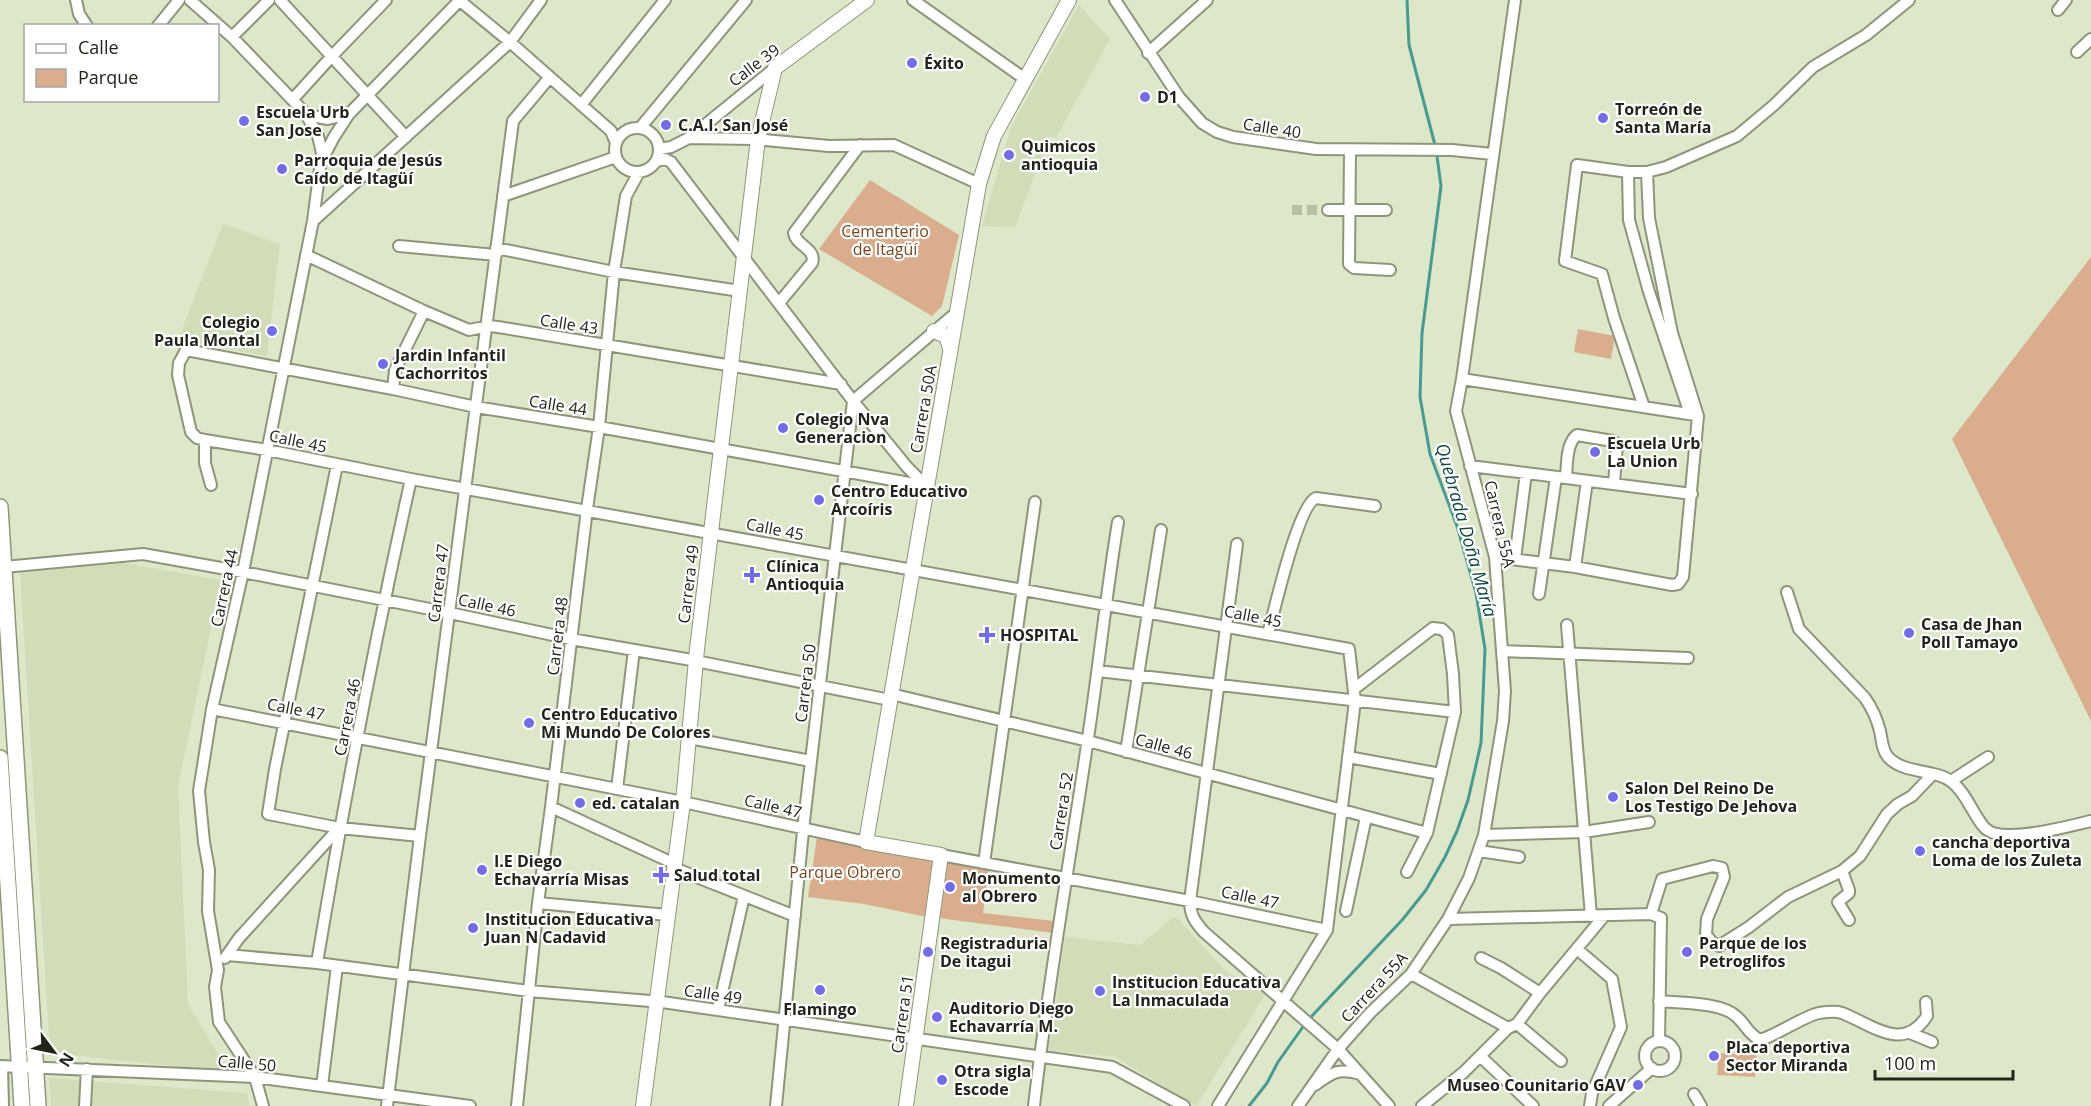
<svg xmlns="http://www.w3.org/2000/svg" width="2091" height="1106" font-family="'Open Sans',sans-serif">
	<rect width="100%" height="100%" fill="#dde7c9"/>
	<path fill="#d1ddb9" d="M 1079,5 L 1110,39 L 1056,138 L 1049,136 L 1015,227 L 982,226 L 1011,127 Z
		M 223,224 L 280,244 L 267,356 L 178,340 Z
		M 124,563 L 221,580 L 178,786 L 188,1004 L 229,1072 L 50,1053 L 20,573 Z
		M 1175,916 L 1227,972 L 1265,995 L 1196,1106 L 1115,1057 L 1049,1050 L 1065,937 L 1140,945 Z
		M 49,1078 L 247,1093 L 249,1106 L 51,1106 Z"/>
	<path fill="#daad8d" d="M 870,180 L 959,235 L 942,306 L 932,316 L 819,249 Z
		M 2091,257 L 2091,721 L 1952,439 Z
		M 1578,329 L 1615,336 L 1611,359 L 1574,352 Z
		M 817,837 L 989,868 L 983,913 L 1055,921 L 1054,933 L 922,916 L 864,904 L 808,897 Z
		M 1719,1053 L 1757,1055 L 1755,1077 L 1717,1075 Z"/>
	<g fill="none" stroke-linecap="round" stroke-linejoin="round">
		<path stroke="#499a8f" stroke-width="3" d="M 1309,1019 L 1403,919 L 1426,890 L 1445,857 L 1457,831 L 1468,800 L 1481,743 L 1485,649 L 1476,593 L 1457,526 L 1430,454 L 1420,397 L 1422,333 L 1441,186 L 1436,149 L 1409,45 L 1407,0
			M 1249,1106 L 1267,1083 L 1278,1062 L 1305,1024"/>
		<path stroke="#b7c0a6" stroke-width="10" stroke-dasharray="10 5" stroke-linecap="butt" d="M 1292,210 L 1328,210"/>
		<g stroke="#8d967a" stroke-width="14">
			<path id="minor" d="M 76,0 L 79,14 L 87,26
				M 190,0 L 232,37 L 306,114 L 318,136 L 322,153 L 313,221 L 243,572 L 212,709 L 199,791 L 204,842 L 209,870 L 208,911 L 218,970 L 215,987 L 219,1022 L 255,1077 L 263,1106
				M 280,0 L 406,137
				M 459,0 L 510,42 L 611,131 L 616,143
				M 913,0 L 1025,79
				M 1115,0 L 1179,97 L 1202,123 L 1217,132 L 1233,137 L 1316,149 L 1452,150 L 1492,154
				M 2058,10 L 2066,0
				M 158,26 L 179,0
				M 232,37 L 269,0
				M 2077,52 L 2091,39
				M 1148,53 L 1207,0
				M 293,99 L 332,56 L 386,0
				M 581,105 L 665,0
				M 307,115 L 328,119 L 349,114
				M 640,128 L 746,0
				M615 150a22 22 0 1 1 44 0a22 22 0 1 1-44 0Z
				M 689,138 L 754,139 L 829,146 L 894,145 L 979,184
				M 659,149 L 671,147 L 689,138 L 775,68
				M 1350,151 L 1349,264 L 1354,268 L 1390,270
				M 323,158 L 334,137 L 349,114 L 460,0
				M 657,161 L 665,159 L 671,162 L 853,401 L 907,467 L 926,486
				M 1628,172 L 1629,220 L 1649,292 L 1690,414
				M 503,196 L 616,157
				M 1328,210 L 1386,210
				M 313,221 L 510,42 L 541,0
				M 399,246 L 496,255
				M 496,248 L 614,272 L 740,291
				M 306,255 L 424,311 L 469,330 L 489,326 L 498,327 L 841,384
				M 779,303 L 812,263 C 817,249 796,246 794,233 L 860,145
				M 1462,379 L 1695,415
				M 393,389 L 395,370 L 424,311
				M 1644,407 L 1614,318 L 1602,274 L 1565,261 L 1577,165 L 1628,172 L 1647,172 L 1666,167 L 1737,136 L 1774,105 L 1813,67 L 1866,35 L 1909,0
				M 205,440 L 205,463 L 211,485
				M 337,465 L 275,769 L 268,814 L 340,828 L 420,836
				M 1470,466 L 1692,494
				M 1566,478 C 1567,466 1566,443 1577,435 L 1613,441 L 1617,444 L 1614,484
				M 926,486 L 599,427 L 476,407 L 393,389 L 186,350 L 179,363 L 178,375 L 191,432 L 197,438 L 205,440 L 267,450 L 411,479 L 1349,649 L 1355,701 L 1327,930 L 1218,1106
				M 1237,544 L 1190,901 C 1190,915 1195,922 1204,932 L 1338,1049 L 1389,1106
				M 1495,557 L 1575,567 L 1672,585 L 1678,584 L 1683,577 L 1698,416 L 1672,333 L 1649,218 L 1647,172
				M 1515,559 L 1526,473
				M 4,567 L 143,554 L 243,572 L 450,613 L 571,639 L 686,659 L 890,700
				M 1575,567 L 1587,481
				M 1787,592 L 1799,629 L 1865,698 C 1872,708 1877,719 1880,731 C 1882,740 1882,750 1888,757 C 1905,775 1934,768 1952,782 C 1967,794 1972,813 1984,827 C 1999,846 2069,826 2091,821
				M 1539,594 L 1556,477
				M 1567,625 L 1591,916
				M 1268,634 C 1274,612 1298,505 1316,498 L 1375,506
				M 1502,651 L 1688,658
				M 1098,671 L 1455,712
				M 1354,689 L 1433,628 L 1442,629 L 1448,635 L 1453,674 L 1455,712 L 1427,833 L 1407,872
				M 891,694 L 1088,741 L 1427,833
				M 212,709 L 683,802 L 866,842
				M 689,738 L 811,761
				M 1126,752 L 1161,530
				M 1348,757 L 1441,774
				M 1951,781 L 1988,757
				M 617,789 L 634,650
				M 551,807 L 675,864
				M 1484,835 L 1584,832 L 1649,822
				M 1479,851 L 1519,857
				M 941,855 L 1190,901 L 1327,930
				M 984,863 L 1035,502
				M 674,868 L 795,916
				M 1842,871 L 1849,890 L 1849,893 L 1838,902 L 1849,920
				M 538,903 L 668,915
				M 1346,911 L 1366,817
				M 1651,914 L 1662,879 L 1713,866 L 1722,868 L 1724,877 L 1707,919 L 1706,935 L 1712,942 L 1719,946 L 1749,927 L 1788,897 L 1842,871 L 1860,856 L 1887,814 L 1898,804 L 1912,796 L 1933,774
				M 1448,919 L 1651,914 L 1661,918 L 1659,1041
				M 1577,949 L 1612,979 L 1621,1027 L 1592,1093 L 1590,1106
				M 227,955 L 317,963 L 529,991 L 662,1002 L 1112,1067 L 1184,1106
				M 225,958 L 239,938 L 339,828
				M 1481,958 L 1501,968 L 1540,993
				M 317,963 C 344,801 375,639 411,479
				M 1411,974 L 1508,1028
				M 1659,1001 C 1680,1003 1722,1002 1737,1017 C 1747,1026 1747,1033 1760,1040 C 1779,1034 1804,1016 1819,1013 C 1826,1012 1836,1011 1842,1013 C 1873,1025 1903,1053 1927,1016 L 1926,1002
				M 718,1010 L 744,896
				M 1517,1024 L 1561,1061
				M 1910,1033 L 1932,1042
				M1645 1056a15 15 0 1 1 30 0a15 15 0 1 1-30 0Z
				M 1480,1056 L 1533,1106
				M 0,1066 L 255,1077 L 470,1106
				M 2,1066 L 3,1106
				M 1315,1085 C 1333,1072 1338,1068 1360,1074
				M 322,1086 L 337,966
				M 1694,1094 L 1701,1106
				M 85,1106 L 87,1069
				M 387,1106 L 420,836 L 513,121 L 550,77
				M 517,1106 L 538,903 L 551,807 L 587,509 L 599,427 L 614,272 L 626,196 L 639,172
				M 776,1106 L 804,821 L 853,401 L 957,312
				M 1034,1106 C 1048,983 1070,860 1088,738 C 1099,666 1106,594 1118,522
				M 1298,1106 L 1338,1049 L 1370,1013 L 1411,974 L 1448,919 L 1469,878 L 1484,835 L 1503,721 L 1505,691 L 1495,557 L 1456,411 L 1462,379 L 1515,0
				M 1422,1106 L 1464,1072 L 1508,1028 L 1517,1024 L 1540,993 L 1604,916
				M 1609,1106 L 1652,1068"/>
		</g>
		<g stroke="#8d967a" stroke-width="16">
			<path id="major" d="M 934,331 L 946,336 L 950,348
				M 643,1106 L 683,802 L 697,649 L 758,139 L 775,68 L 867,0
				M 906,1106 L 941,855 L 866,842 L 979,184 L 994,136 L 1069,0"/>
		</g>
		<g stroke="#8d967a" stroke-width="18">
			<path id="highway" d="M 0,507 L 38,1106
				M 0,758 L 22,1106"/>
		</g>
		<use href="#minor" stroke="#fff" stroke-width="10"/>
		<use href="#major" stroke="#fff" stroke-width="14"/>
		<use href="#highway" stroke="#fff" stroke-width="15"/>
	</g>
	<g fill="#736ce7" stroke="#fff" stroke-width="2">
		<circle cx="912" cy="63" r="6"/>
		<circle cx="1145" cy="97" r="6"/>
		<circle cx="1603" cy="118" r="6"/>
		<circle cx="244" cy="121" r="6"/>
		<circle cx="666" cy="125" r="6"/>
		<circle cx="1009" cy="155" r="6"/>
		<circle cx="282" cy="169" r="6"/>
		<circle cx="272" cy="331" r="6"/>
		<circle cx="383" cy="364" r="6"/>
		<circle cx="783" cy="428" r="6"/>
		<circle cx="1595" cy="452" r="6"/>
		<circle cx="819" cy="500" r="6"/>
		<path d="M749 566h6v6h6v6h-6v6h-6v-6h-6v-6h6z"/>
		<circle cx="1909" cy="633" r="6"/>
		<path d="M984 626h6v6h6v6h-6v6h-6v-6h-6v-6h6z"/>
		<circle cx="529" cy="723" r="6"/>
		<circle cx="1613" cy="797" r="6"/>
		<circle cx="580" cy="803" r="6"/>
		<circle cx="1920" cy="851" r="6"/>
		<circle cx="482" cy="870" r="6"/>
		<path d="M658 866h6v6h6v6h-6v6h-6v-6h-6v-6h6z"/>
		<circle cx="950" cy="887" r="6"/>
		<circle cx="473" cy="928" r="6"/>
		<circle cx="928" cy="952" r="6"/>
		<circle cx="1687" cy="952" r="6"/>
		<circle cx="820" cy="990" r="6"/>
		<circle cx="1100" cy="991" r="6"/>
		<circle cx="937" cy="1017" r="6"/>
		<circle cx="1714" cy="1056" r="6"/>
		<circle cx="942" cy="1080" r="6"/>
		<circle cx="1638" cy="1085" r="6"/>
	</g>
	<g text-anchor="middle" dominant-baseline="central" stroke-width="4.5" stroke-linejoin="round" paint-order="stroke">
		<g font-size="16" font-weight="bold" fill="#202419" stroke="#fff" text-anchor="start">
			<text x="924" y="63">Éxito</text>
			<text x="1157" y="97">D1</text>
			<text x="1615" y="109">Torreón de<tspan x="1615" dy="18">Santa María</tspan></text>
			<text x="256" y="112">Escuela Urb<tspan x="256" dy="18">San Jose</tspan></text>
			<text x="678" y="125">C.A.I. San José</text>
			<text x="1021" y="146">Quimicos<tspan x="1021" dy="18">antioquia</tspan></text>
			<text x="294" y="160">Parroquia de Jesús<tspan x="294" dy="18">Caído de Itagüí</tspan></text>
			<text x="260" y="322" text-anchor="end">Colegio<tspan x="260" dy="18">Paula Montal</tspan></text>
			<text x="395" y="355">Jardin Infantil<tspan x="395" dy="18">Cachorritos</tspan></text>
			<text x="795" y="419">Colegio Nva<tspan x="795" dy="18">Generacion</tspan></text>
			<text x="1607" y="443">Escuela Urb<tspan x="1607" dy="18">La Union</tspan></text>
			<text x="831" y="491">Centro Educativo<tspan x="831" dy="18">Arcoíris</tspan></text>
			<text x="766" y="566">Clínica<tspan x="766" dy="18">Antioquia</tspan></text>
			<text x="1921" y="624">Casa de Jhan<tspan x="1921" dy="18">Poll Tamayo</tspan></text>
			<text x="1000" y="635">HOSPITAL</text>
			<text x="541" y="714">Centro Educativo<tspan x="541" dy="18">Mi Mundo De Colores</tspan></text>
			<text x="1625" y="788">Salon Del Reino De<tspan x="1625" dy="18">Los Testigo De Jehova</tspan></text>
			<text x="592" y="803">ed. catalan</text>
			<text x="1932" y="842">cancha deportiva<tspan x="1932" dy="18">Loma de los Zuleta</tspan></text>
			<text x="494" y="861">I.E Diego<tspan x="494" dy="18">Echavarría Misas</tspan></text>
			<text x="674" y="875">Salud total</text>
			<text x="962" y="878">Monumento<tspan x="962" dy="18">al Obrero</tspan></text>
			<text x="485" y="919">Institucion Educativa<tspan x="485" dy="18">Juan N Cadavid</tspan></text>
			<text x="940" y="943">Registraduria<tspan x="940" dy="18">De itagui</tspan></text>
			<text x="1699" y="943">Parque de los<tspan x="1699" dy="18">Petroglifos</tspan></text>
			<text x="1112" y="982">Institucion Educativa<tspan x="1112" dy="18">La Inmaculada</tspan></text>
			<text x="949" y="1008">Auditorio Diego<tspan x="949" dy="18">Echavarría M.</tspan></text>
			<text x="820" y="1009" text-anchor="middle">Flamingo</text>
			<text x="1726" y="1047">Placa deportiva<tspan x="1726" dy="18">Sector Miranda</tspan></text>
			<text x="954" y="1071">Otra sigla<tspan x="954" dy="18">Escode</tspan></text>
			<text x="1626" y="1085" text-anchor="end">Museo Counitario GAV</text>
		</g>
		<g font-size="16" fill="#202419" stroke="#fff">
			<text transform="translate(754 65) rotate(-37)">Calle 39</text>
			<text transform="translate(1272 128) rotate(9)">Calle 40</text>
			<text transform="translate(569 324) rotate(9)">Calle 43</text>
			<text transform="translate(558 405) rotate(9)">Calle 44</text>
			<text transform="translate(923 409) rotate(-80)">Carrera 50A</text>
			<text transform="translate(298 441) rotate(12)">Calle 45</text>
			<text transform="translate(1500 524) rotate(77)">Carrera 55A</text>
			<text transform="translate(775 529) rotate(11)">Calle 45</text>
			<text transform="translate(438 583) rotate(-83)">Carrera 47</text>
			<text transform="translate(688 584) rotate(-83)">Carrera 49</text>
			<text transform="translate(224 588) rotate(-78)">Carrera 44</text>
			<text transform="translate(487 605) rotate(12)">Calle 46</text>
			<text transform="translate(1253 616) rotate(11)">Calle 45</text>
			<text transform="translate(557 636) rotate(-83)">Carrera 48</text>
			<text transform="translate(805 683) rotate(-83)">Carrera 50</text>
			<text transform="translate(296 709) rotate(11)">Calle 47</text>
			<text transform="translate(347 717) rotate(-79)">Carrera 46</text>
			<text transform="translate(1164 746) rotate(15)">Calle 46</text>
			<text transform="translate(773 806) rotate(13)">Calle 47</text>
			<text transform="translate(1061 811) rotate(-81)">Carrera 52</text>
			<text transform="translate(1250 897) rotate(12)">Calle 47</text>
			<text transform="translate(1374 987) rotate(-47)">Carrera 55A</text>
			<text transform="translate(713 994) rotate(8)">Calle 49</text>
			<text transform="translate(902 1014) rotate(-82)">Carrera 51</text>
			<text transform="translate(247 1063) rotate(5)">Calle 50</text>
		</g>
		<g font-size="16" fill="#754822" stroke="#fff">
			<text x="885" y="231">Cementerio<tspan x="885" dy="18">de Itagüí</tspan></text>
			<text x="845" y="872">Parque Obrero</text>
		</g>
		<g font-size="18" font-style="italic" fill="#134742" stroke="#fff">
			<text transform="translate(1467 530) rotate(74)">Quebrada Doña María</text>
		</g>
	</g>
	<rect x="24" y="24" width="195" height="78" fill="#ffffff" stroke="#a6a7a3" stroke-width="1.5"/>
	<rect x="36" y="44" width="30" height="9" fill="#ffffff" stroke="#a6a7a3" stroke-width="1.5"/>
	<text x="78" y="54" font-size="18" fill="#202419">Calle</text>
	<rect x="36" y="69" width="30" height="18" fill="#daad8d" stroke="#a6a7a3" stroke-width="1.5"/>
	<text x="78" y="84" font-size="18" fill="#202419">Parque</text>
	<g transform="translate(54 1052) rotate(122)" stroke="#ffffff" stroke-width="4.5" paint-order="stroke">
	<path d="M0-4.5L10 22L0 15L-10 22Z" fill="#202419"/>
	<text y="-9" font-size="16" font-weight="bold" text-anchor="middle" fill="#202419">N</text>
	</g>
	<path d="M1875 1070v9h138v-9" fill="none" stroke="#202419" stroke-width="3"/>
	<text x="1884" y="1070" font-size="18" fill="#202419" stroke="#ffffff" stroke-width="4.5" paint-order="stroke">100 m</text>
</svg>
